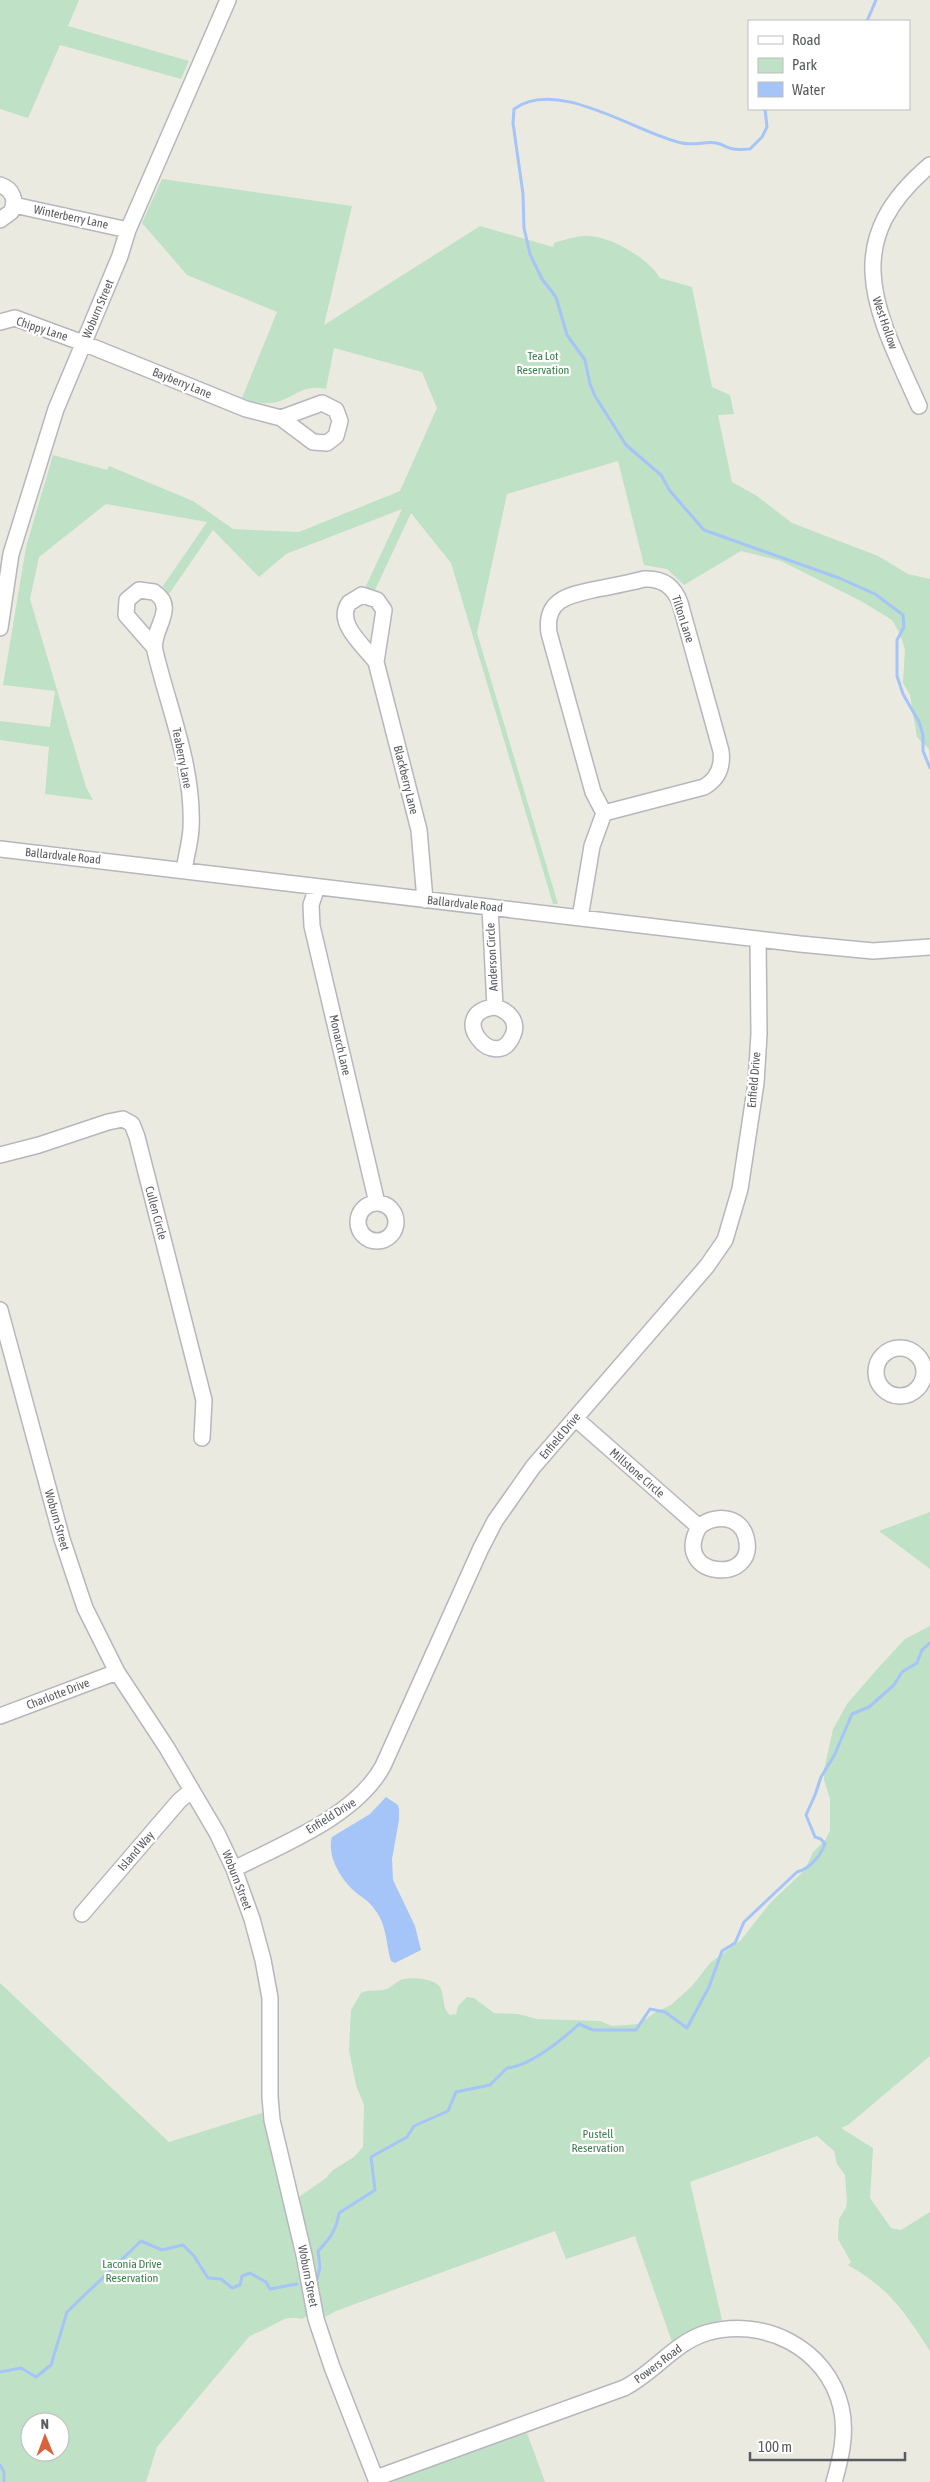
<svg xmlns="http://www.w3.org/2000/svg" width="930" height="2482" font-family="'Asap Condensed',sans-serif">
	<rect width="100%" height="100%" fill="#ebeae1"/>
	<path fill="#bfe1c5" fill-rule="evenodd" d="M 0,0 L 79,0 L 68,26 L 189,61 L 181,79 L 60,45 L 28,118 L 0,109 Z
		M 162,179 L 352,206 L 324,325 L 480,226 L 553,247 L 554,243 C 564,240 575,236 585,236 C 608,234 648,258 660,278 L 692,287 L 712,387 L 730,395 L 734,414 L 718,415 L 732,482 L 757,496 L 792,523 L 878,556 L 908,574 L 930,579 L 930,760 L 929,749 L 917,737 L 910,695 L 903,683 L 905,649 L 899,632 L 892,620 L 861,601 L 781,561 L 741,551 L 684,585 L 667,569 L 644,565 L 618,461 L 507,494 L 477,633 L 558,904 L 553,904 L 451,563 L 411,513 L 375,590 L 365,588 L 402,509 L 286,554 L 259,577 L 213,530 L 169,594 L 163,586 L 207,522 L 106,504 L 39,557 L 30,599 L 86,787 L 93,800 L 45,794 L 49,747 L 0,740 L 0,721 L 50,727 L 55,691 L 3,685 L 26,547 L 53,455 L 107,470 L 109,466 L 193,501 L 233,529 L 299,532 L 400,491 L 437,408 L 422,372 L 334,348 L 326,389 C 291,381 290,416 242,398 L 277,312 L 187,275 L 142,223 Z
		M 930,1512 L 930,1569 L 879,1531 Z
		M 930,1626 L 930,2056 L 848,2125 L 841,2128 L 873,2148 L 870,2198 L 891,2228 L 901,2230 L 930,2212 L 930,2351 C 904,2311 890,2289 848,2265 L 851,2262 L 838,2239 L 839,2219 L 846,2208 L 847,2201 L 845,2175 L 837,2164 L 834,2151 L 817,2136 L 690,2182 L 722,2320 L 689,2331 L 672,2342 L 635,2236 L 566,2259 L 555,2231 L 336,2311 L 325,2317 L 314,2284 L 299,2197 L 326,2178 L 333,2170 L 354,2157 L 363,2147 L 364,2105 L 356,2085 L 349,2050 L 351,2010 L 361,1993 C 369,1989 379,1992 387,1989 C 393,1986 398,1980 404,1979 C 413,1977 435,1979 440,1987 C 445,1997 442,2009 450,2015 L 456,2014 L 458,2006 L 467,1997 L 474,1998 L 494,2013 L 518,2014 L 537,2019 L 600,2021 L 612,2026 L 639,2024 L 654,2013 L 671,2005 L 692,1986 L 710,1963 L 741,1940 L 771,1902 L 805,1870 L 813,1852 L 826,1839 L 830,1830 L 830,1799 L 824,1780 L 824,1770 L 833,1729 L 847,1704 L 878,1668 L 905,1639 Z
		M 0,1983 L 169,2142 L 262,2113 L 277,2180 L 280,2183 L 307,2316 L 302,2319 C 287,2315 281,2321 269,2327 C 261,2332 255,2332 248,2338 L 157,2447 L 146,2482 L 0,2482 ZM 30,2422 L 60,2422 L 60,2452 L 30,2452 Z
		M 527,2433 L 545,2482 L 393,2482 L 396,2479 Z"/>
	<path fill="#a5c4f7" d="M 386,1797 L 398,1805 L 399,1809 L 399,1820 L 392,1859 L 393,1880 L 415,1926 L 421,1950 L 395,1963 L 391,1961 C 386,1944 387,1925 375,1910 C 369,1900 360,1897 352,1889 C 339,1876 327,1855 332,1837 L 370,1814 Z"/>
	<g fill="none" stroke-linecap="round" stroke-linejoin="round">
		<path stroke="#a5c4f7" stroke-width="3" d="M 867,21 L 876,0
			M 765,109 L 767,127 L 762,137 L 750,149 C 745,149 739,150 734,149 C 728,149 723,144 716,143 C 706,141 694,146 682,143 C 636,133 558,77 514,109 L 513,123 L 523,194 L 524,228 L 530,254 L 542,279 L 556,297 L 567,335 L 585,360 L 590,384 L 595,396 L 626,445 L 661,475 L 670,491 L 704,530 L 839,578 L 875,594 L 903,615 L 904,627 L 897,640 L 897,676 L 903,694 L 919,722 L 923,735 L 923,751 L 930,768
			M 317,2279 L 320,2268 L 318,2251 C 329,2240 337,2229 339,2213 L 375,2190 L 371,2157 L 407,2137 L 414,2126 L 448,2111 L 456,2092 L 490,2085 L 507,2068 C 530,2066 562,2040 579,2024 L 593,2030 L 636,2030 L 650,2009 L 665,2012 L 687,2028 L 709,1987 L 722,1951 L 735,1943 L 744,1922 L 797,1872 C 809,1869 820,1857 825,1844 L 821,1839 L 815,1837 L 806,1815 L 815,1795 L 821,1777 L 834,1756 L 852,1714 L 869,1707 L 894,1685 L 902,1672 L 917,1663 L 922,1650 L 930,1643
			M 0,2372 L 21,2368 L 36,2377 L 51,2365 L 67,2312 L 141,2241 L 162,2250 L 183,2245 L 194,2256 L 208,2278 L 221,2279 L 232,2288 L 240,2285 L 242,2276 L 250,2273 L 266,2282 L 270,2289 L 297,2284
			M 0,2465 L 4,2472 L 4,2482"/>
		<g stroke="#b6b7bc" stroke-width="18">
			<path id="minor" d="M 0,185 C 13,189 17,201 11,212 L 0,220
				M 14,205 L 128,230
				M 0,322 L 15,318 L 83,343 L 246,409 L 281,418 L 313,442 L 327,443 L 336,436 L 340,421 L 336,410 L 322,403 L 281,418
				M 919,406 C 877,312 836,244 930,165
				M 0,628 L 11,554 L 56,409 L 120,256 L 128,230 L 228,0
				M 154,647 L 126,615 L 127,600 L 139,590 L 154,592 C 179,608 150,630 155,651 C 169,710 194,767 191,829 C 190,843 186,857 184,870
				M 376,662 C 364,646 335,623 349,603 L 362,595 L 377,600 L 384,610 L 376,662 L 419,830 L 425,900
				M 0,849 L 800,944 L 873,951 L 930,947
				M 317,887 L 311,905 L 312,926 L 377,1203
				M 490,907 L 495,1007 C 508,1010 519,1021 513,1035 C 496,1076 444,1013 495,1007
				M 580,918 L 592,846 L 604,813 L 593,792 L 549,633 C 544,598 571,595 597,589 C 613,586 629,583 644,579 C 662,578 674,586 680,603 L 721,751 C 723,767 718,779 704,787 L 604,813
				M 0,1155 L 39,1145 L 108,1122 L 123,1119 L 132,1124 L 137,1137 L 204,1400 L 202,1438
				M358 1222a19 19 0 1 1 38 0a19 19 0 1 1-38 0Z
				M 0,1310 L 62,1539 L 85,1608 L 117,1672 L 167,1748 L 217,1833 L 234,1869 L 252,1919 L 263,1960 L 270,1998 L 270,2097 L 272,2120 L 304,2255 L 316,2319 L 332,2367 L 377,2482
				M876 1372a24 24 0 1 1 48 0a24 24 0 1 1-48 0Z
				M 575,1418 L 699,1527 C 670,1578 759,1586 746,1537 C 740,1515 714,1514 699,1527
				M 0,1716 L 117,1672
				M 234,1869 C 283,1844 356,1816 383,1766 L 481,1548 L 495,1521 L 533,1467 L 707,1266 L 725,1240 L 740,1189 L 756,1083 L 759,1034 L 758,939
				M 82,1914 L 179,1801 L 192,1790
				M 376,2478 L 624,2388 C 654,2373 674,2343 706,2333 C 763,2316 827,2348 841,2407 C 847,2432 841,2458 834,2482"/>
		</g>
		<use href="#minor" stroke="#fff" stroke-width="15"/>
	</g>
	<g text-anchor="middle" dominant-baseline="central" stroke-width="4.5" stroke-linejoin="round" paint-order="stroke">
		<g font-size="12" fill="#595b60" stroke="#fff">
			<text transform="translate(71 217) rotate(12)">Winterberry Lane</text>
			<text transform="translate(98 309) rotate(-67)">Woburn Street</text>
			<text transform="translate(885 323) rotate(71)">West Hollow</text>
			<text transform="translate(42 329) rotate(18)">Chippy Lane</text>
			<text transform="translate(182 383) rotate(22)">Bayberry Lane</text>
			<text transform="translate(683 619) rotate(72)">Tilton Lane</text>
			<text transform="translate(182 758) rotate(79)">Teaberry Lane</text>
			<text transform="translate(406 780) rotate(76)">Blackberry Lane</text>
			<text transform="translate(63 856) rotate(6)">Ballardvale Road</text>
			<text transform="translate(465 904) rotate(6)">Ballardvale Road</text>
			<text transform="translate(492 957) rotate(-93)">Anderson Circle</text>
			<text transform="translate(340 1045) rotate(77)">Monarch Lane</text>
			<text transform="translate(754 1080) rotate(-85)">Enfield Drive</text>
			<text transform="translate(156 1213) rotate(75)">Cullen Circle</text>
			<text transform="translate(560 1436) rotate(-50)">Enfield Drive</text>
			<text transform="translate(637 1473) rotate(41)">Millstone Circle</text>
			<text transform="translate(57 1520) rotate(74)">Woburn Street</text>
			<text transform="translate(58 1694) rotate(-21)">Charlotte Drive</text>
			<text transform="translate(331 1816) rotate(-32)">Enfield Drive</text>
			<text transform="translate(136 1851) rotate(-49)">Island Way</text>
			<text transform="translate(237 1880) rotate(69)">Woburn Street</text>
			<text transform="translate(308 2276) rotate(79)">Woburn Street</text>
			<text transform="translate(658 2364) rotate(-37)">Powers Road</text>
		</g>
		<g font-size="12" fill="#3b7e4a" stroke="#fff">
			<text x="543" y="356">Tea Lot<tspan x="543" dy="14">Reservation</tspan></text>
			<text x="598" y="2134">Pustell<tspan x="598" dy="14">Reservation</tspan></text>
			<text x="132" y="2264">Laconia Drive<tspan x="132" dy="14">Reservation</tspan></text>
		</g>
	</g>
	<rect x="748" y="20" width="162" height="90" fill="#ffffff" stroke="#bdbdbf"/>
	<rect x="758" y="36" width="25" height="8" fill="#ffffff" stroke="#bdbdbf"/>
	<text x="792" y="45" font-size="15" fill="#595b60">Road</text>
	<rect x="758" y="58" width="25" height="15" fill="#bfe1c5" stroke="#bdbdbf"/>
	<text x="792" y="70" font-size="15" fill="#595b60">Park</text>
	<rect x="758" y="82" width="25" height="15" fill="#a5c4f7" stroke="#bdbdbf"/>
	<text x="792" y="95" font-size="15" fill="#595b60">Water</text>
	<g transform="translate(45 2437) rotate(359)"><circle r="24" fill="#ffffff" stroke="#bdbdbf"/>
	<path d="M0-4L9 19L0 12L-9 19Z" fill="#d96339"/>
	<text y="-8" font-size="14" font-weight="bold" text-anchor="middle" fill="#595b60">N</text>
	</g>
	<path d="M750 2452v8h155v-8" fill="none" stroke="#595b60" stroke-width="2.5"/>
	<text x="758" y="2452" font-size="15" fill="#595b60" stroke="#ffffff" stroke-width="4" paint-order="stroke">100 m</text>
</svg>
